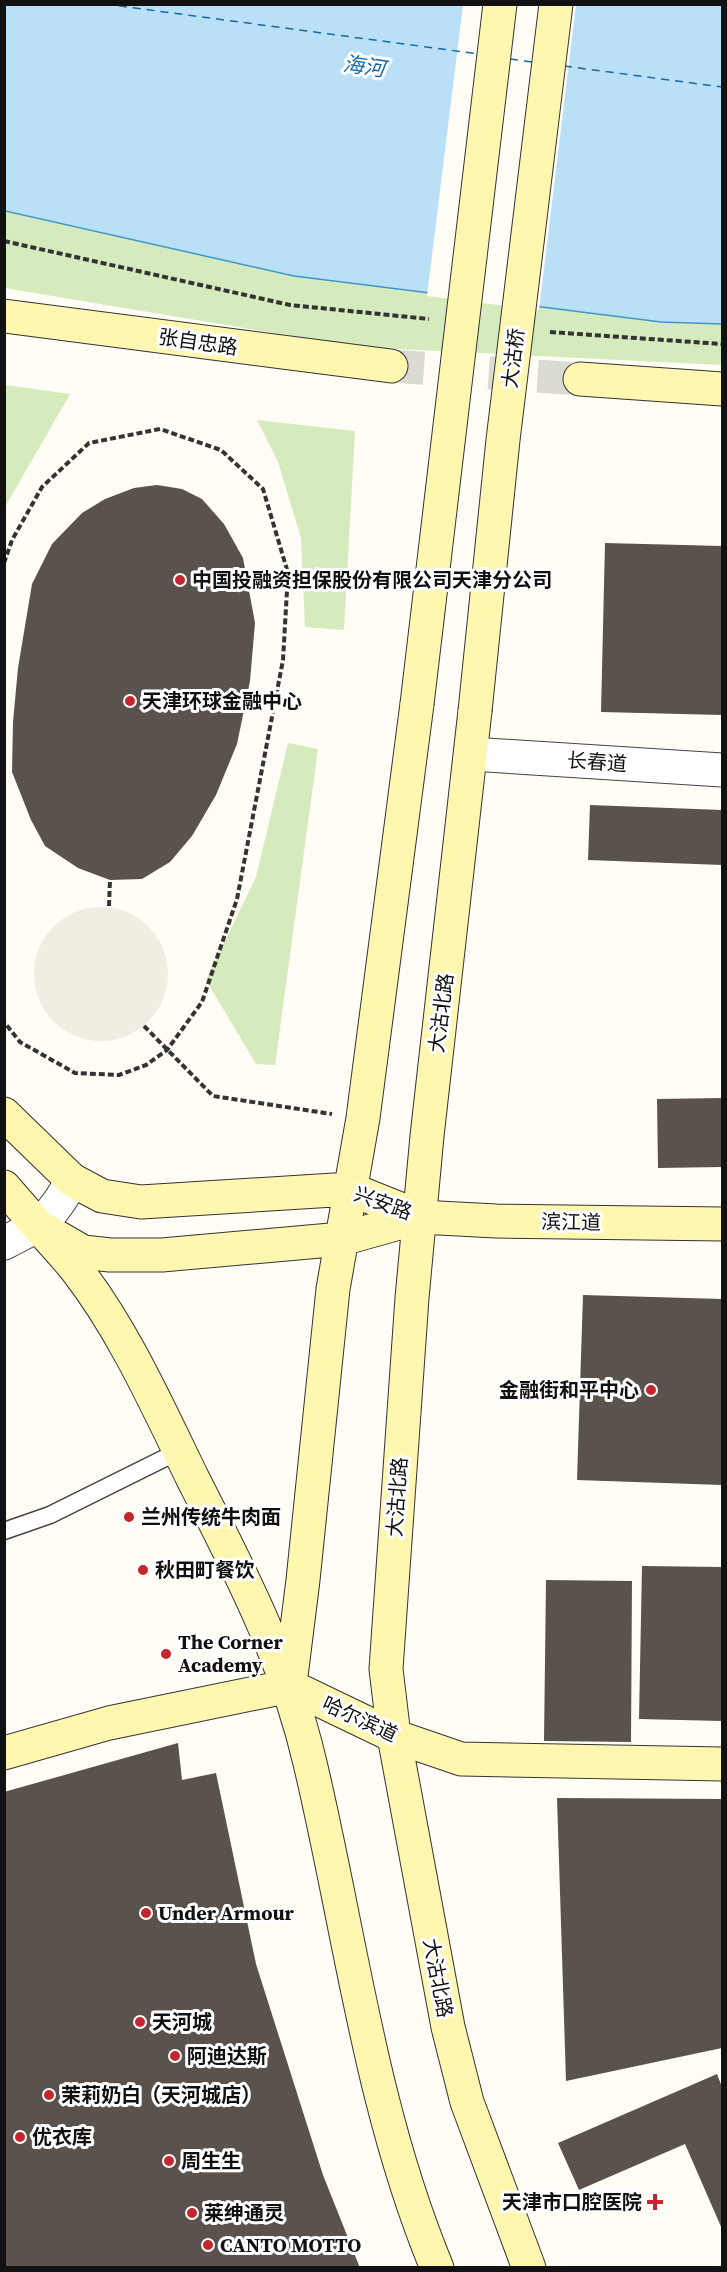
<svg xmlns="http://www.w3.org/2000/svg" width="727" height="2272" font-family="'Source Serif 4','Noto Sans SC',serif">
	<rect width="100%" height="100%" fill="#fffdf5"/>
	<path fill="#d5ebbd" d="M 4,5 L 722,5 L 722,365 L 357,347 L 5,288 Z
		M 5,385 L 70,394 L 5,507 L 4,385 Z
		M 257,420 L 355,431 L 344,630 L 305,627 L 301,538 L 278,462 Z
		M 288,743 L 318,749 L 275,1065 L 256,1064 L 206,980 L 256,877 Z"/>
	<path fill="#f1ede2" d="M34 974a67 67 0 1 1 134 0a67 67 0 1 1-134 0Z"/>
	<path fill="#b9e0f7" stroke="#3f96cf" stroke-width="1.5" d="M 5,5 L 722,5 L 722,324 L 661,322 L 294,276 L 5,211 Z"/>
	<path fill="#fffdf5" d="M 463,5 L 576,5 L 539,310 L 427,296 Z"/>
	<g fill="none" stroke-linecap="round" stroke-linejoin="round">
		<path stroke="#1768a6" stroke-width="1.5" stroke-dasharray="8 6" stroke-linecap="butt" d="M 105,4 L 479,54
			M 510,59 L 532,62
			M 564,66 L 722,87"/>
	</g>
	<path fill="#5a524d" d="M 157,485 L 182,489 L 202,499 L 224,524 L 243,558 L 255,623 L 250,681 L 237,744 L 216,795 L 192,836 L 170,862 L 142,879 L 110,880 L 78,868 L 45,846 L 31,820 L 12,772 L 13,722 L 18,668 L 32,584 L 52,544 L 82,513 L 105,499 L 134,488 Z
		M 605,543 L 722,546 L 722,715 L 601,712 Z
		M 590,805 L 722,810 L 722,865 L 588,860 Z
		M 722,1098 L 722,1167 L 658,1168 L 657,1099 Z
		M 583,1295 L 722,1299 L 722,1485 L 577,1480 Z
		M 642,1566 L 722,1567 L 722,1721 L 639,1719 Z
		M 546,1580 L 632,1581 L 631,1742 L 544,1741 Z
		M 178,1743 L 182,1780 L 216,1773 L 256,1964 L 323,2175 L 360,2268 L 4,2268 L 4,1792 Z
		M 557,1798 L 722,1799 L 722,2048 L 566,2081 Z
		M 717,2074 L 722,2087 L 722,2229 L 685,2144 L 579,2190 L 558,2143 Z"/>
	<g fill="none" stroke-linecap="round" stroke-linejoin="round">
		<path stroke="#dbdad3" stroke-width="33" stroke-dasharray="33 16" stroke-linecap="butt" d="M 391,366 L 580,379"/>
		<g stroke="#444" stroke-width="19">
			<path id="lane" d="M 4,1531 L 50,1515 L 179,1451"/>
		</g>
		<g stroke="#444" stroke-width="35">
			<path id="street" d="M 471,754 L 722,770
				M 4,1243 C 42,1224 52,1218 72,1180"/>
		</g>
		<g stroke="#333" stroke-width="35">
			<path id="secondary" d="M 4,316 L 391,366
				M 580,379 L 722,389
				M 475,711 L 427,1136 L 412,1298 L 386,1669 L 394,1736 L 448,2027 L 467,2102 L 529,2268
				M 4,1114 L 72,1180 L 102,1196 L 141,1202 L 350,1189 L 420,1217 L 496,1221 L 722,1224
				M 4,1187 L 38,1226 L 83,1252 L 110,1255 L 162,1255 L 342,1239 L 420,1217
				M 38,1226 C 51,1240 64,1254 76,1269 C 125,1332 159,1410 194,1481 C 242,1575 286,1660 310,1763 C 350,1931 370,2107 437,2268
				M 290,1684 L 303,1580 L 333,1289 L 363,1118 L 417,704
				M 4,1753 L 109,1723 L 290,1686 L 394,1736 L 461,1759 L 722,1764"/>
		</g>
		<path stroke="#333" stroke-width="4" stroke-dasharray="6 3" stroke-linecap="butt" d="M 4,241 L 290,305 L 429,319
			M 550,332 L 722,344
			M 4,563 L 12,540 L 42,487 L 89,443 L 160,429 L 221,450 L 263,489 L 288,573 L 283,660 L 237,899 L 202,1002 L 167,1050 L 146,1065 L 119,1075 L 75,1073 L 20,1042 L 4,1022
			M 109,906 L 110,880
			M 144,1026 L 213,1096 L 332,1114"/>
		<use href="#lane" stroke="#fff" stroke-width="16"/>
		<use href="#street" stroke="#fff" stroke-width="33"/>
		<use href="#secondary" stroke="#fff6b0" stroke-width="33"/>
		<g stroke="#333" stroke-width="35" stroke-linecap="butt">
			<path id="secondary-bridge" d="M 417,704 L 500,4
				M 475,711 L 503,440 L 556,4"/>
		</g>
		<use href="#secondary-bridge" stroke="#fff6b0" stroke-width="33"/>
	</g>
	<g fill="#c4262e" stroke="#fff" stroke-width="2">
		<circle cx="180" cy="580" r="6"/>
		<circle cx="130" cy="701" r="6"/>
		<circle cx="651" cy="1390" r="6"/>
		<circle cx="129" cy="1517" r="6"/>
		<circle cx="143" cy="1570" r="6"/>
		<circle cx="166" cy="1654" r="6"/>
		<circle cx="146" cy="1913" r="6"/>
		<circle cx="140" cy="2022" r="6"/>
		<circle cx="175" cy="2056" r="6"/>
		<circle cx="49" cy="2095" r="6"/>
		<circle cx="20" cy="2137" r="6"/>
		<circle cx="169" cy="2161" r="6"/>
		<path d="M652 2193h6v6h6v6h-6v6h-6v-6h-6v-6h6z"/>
		<circle cx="192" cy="2213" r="6"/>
		<circle cx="208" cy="2245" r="6"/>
	</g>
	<g text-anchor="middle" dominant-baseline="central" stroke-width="6" stroke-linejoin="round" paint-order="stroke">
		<g font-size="20" fill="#111" stroke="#fff">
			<text transform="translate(198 342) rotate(8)">张自忠路</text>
			<text transform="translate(513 358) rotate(-83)">大沽桥</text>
			<text transform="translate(597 762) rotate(4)">长春道</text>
			<text transform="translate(441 1013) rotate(-83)">大沽北路</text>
			<text transform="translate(383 1203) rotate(20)">兴安路</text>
			<text transform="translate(571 1222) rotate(1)">滨江道</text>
			<text transform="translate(397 1497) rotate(-86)">大沽北路</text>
			<text transform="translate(360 1719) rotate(25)">哈尔滨道</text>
			<text transform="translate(438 1978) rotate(79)">大沽北路</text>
		</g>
		<g font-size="20" font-weight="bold" fill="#111" stroke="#fff" text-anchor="start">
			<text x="192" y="580">中国投融资担保股份有限公司天津分公司</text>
			<text x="142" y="701">天津环球金融中心</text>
			<text x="639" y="1390" text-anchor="end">金融街和平中心</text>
			<text x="141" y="1517">兰州传统牛肉面</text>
			<text x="155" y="1570">秋田町餐饮</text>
			<text x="178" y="1642">The Corner<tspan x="178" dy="23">Academy</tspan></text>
			<text x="158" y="1913">Under Armour</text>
			<text x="152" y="2022">天河城</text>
			<text x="187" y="2056">阿迪达斯</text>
			<text x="61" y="2095">茉莉奶白（天河城店）</text>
			<text x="32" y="2137">优衣库</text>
			<text x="181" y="2161">周生生</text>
			<text x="642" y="2202" text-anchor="end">天津市口腔医院</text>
			<text x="204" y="2213">莱绅通灵</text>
			<text x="220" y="2245">CANTO MOTTO</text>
		</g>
		<g font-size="21" font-style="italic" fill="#1768a6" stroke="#fff">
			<text transform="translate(364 66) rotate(8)">海河</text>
		</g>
	</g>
	<rect width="727" height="2272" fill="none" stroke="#111111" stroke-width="12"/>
</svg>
